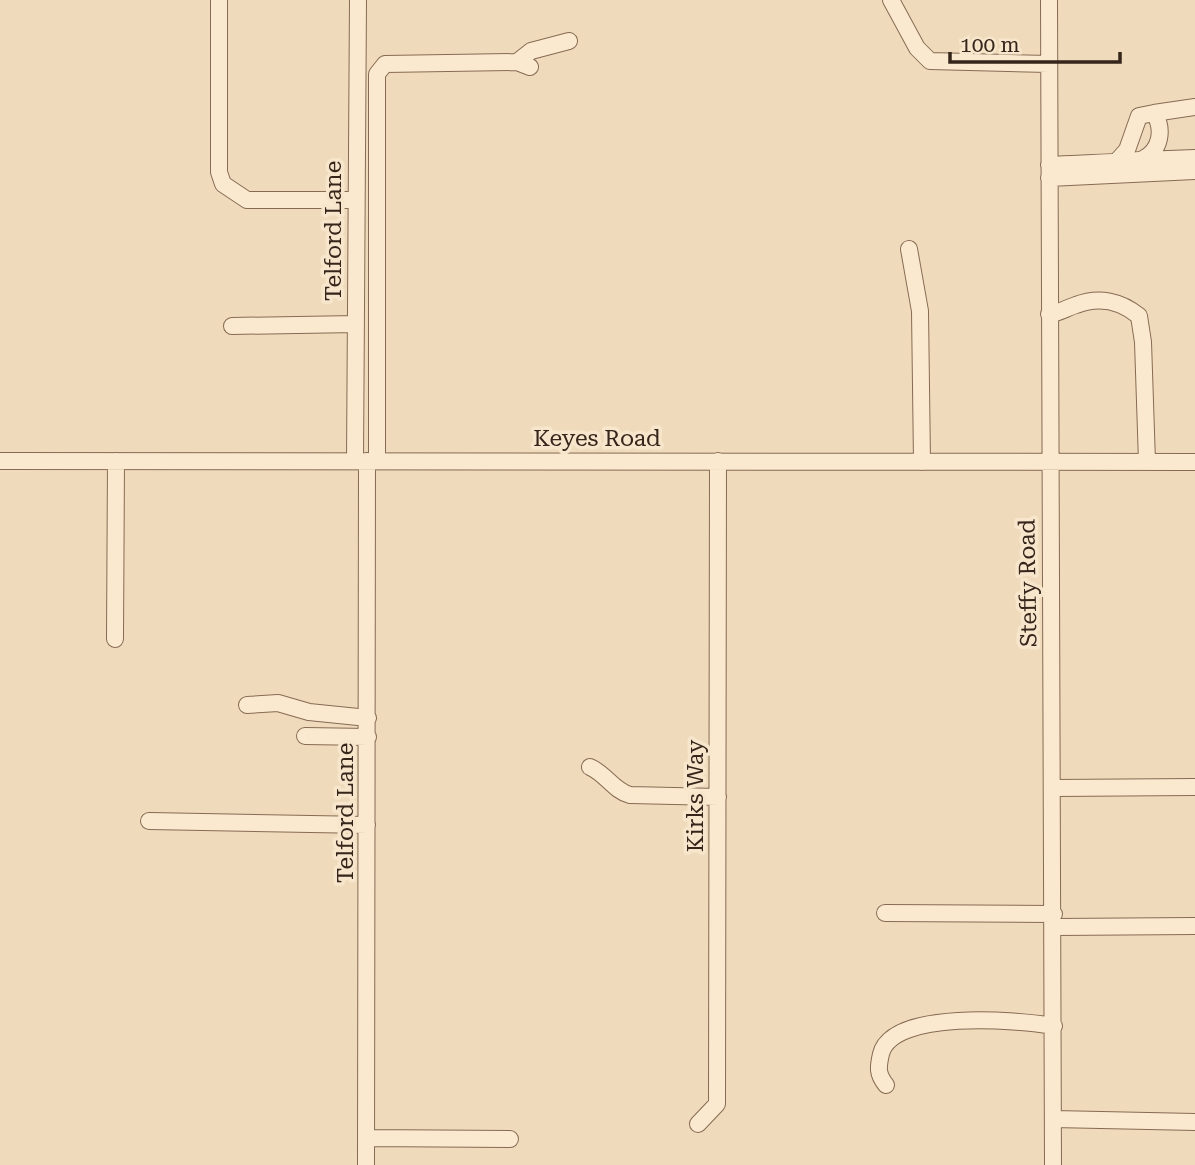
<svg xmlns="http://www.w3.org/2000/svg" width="1195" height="1165" font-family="'Roboto Serif',serif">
	<rect width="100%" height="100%" fill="#efdbbb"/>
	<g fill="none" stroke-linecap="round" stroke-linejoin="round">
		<g stroke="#876a54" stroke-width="18">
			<path id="minor" d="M 219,0 L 219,172 L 223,184 L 247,200 L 355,200
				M 891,0 L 917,48 L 930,61 L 1049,64
				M 1049,0 L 1053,1165
				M 517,62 L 531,51 L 569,41
				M 1154,113 L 1195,107
				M 1142,160 L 1195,158
				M 1049,165 C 1063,164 1137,162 1143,159 C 1161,150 1164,129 1154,113 L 1139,116 L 1127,150 L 1117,161
				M 1049,178 L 1195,171
				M 909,249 L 920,311 L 922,462
				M 1049,314 C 1060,313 1066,308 1076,305 C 1099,296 1121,301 1139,316 L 1143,342 L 1147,462
				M 232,326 L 356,324
				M 0,461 L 1195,462
				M 355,461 L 358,0
				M 377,461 L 377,74 L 385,64 L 517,62 L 530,67
				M 115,639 L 116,461
				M 247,705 L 278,703 L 309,712 L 368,718
				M 305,736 L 368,737
				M 590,767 C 606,774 614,791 630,795 L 718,797
				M 1053,788 L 1195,787
				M 149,821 L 367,825
				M 885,913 L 1054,914
				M 1054,927 L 1195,926
				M 886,1085 C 877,1074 878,1067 881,1054 C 892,1009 1018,1020 1054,1026
				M 1054,1119 L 1195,1122
				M 698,1124 L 717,1104 L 718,461
				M 366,1138 L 510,1139
				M 366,1165 L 367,461"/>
		</g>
		<use href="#minor" stroke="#fae9ce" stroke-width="16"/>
	</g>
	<g text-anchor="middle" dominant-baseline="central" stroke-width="7" stroke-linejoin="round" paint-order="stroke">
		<g font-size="23" fill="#35251a" stroke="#f7e6cb">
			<text transform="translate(333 231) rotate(-90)">Telford Lane</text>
			<text x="597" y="438">Keyes Road</text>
			<text transform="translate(1028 583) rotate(-91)">Steffy Road</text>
			<text transform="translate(695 796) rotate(-90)">Kirks Way</text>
			<text transform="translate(345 813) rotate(-90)">Telford Lane</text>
		</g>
	</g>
	<path d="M950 52v10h170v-10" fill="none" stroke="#35251a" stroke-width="3.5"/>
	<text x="960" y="52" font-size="21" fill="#35251a" stroke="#f7e6cb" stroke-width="5" paint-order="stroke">100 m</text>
</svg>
